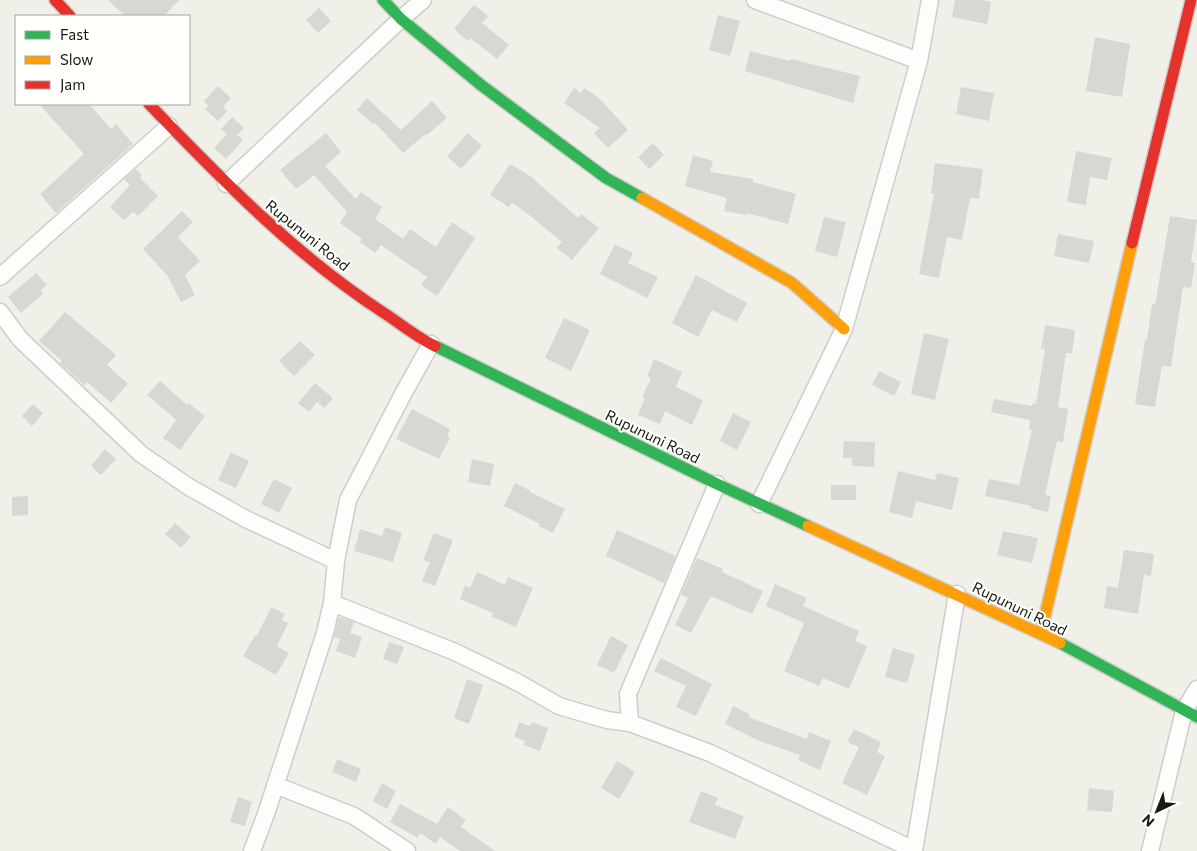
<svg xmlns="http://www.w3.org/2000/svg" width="1197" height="851" font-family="Commissioner,sans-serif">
	<rect width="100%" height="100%" fill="#f0efe8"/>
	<path fill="#d8d7d2" d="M 108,0 L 179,0 L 164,16 L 125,16 Z
		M 955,0 L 982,0 L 991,2 L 987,24 L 952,17 Z
		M 474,5 L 488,16 L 482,23 L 509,45 L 497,59 L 470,38 L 468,41 L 454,29 Z
		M 319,8 L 331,21 L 318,33 L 306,20 Z
		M 718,15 L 740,21 L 730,56 L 709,50 Z
		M 1095,37 L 1130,44 L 1122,97 L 1086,91 Z
		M 750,51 L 790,61 L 791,59 L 860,76 L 853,103 L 745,71 Z
		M 218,86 L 231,98 L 223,107 L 227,111 L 218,121 L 205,109 L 209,106 L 204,101 Z
		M 961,87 L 994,93 L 989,121 L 956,114 Z
		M 574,88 L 581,93 L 584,88 L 599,98 L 628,130 L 608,148 L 594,133 L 600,128 L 564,103 Z
		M 367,98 L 401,130 L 432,101 L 447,118 L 427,135 L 426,134 L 403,153 L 374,122 L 373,124 L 357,110 Z
		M 39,104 L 89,104 L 111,129 L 116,124 L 133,144 L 56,213 L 40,194 L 84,154 Z
		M 232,117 L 244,128 L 237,135 L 243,140 L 226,159 L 214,148 L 227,134 L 221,129 Z
		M 326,133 L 341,152 L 325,166 L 356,199 L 361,192 L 382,207 L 375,219 L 403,239 L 410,229 L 436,247 L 452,222 L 475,238 L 437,296 L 421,285 L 427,277 L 381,245 L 375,253 L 360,242 L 362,239 L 340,223 L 347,212 L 314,175 L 296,189 L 280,170 Z
		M 468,133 L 482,146 L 461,169 L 447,156 Z
		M 653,143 L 664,155 L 649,169 L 638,157 Z
		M 1076,151 L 1112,158 L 1107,180 L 1090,177 L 1086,205 L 1067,202 Z
		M 693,155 L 713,161 L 710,172 L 753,179 L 753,182 L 796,194 L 788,224 L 747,213 L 747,215 L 724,211 L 727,198 L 685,186 Z
		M 935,163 L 983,169 L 979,199 L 970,198 L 962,240 L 947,237 L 939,278 L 919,274 L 934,194 L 931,193 Z
		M 510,164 L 530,176 L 578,218 L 581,214 L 599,228 L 572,260 L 557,248 L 562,242 L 533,218 L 512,202 L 509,207 L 490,195 Z
		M 136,169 L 142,175 L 140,178 L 158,196 L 138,216 L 133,212 L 124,220 L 110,207 L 130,185 L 124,179 Z
		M 182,211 L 193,222 L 178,237 L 200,261 L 185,275 L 195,295 L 181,302 L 167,275 L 143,249 Z
		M 1170,216 L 1197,220 L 1191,262 L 1195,263 L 1191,288 L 1183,287 L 1171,367 L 1162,366 L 1155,407 L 1135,404 L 1145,340 L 1147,340 L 1152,304 L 1155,305 Z
		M 824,217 L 846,222 L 837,257 L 815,251 Z
		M 1058,234 L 1094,241 L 1089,263 L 1054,256 Z
		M 615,244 L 633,253 L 628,263 L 658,277 L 647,298 L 600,274 Z
		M 36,273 L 47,285 L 41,290 L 43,294 L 21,313 L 8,297 Z
		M 696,275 L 747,303 L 737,322 L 712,310 L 698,337 L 672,323 Z
		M 65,312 L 116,355 L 107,365 L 128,384 L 111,403 L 87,382 L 84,385 L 60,363 L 62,361 L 39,341 Z
		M 564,318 L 590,330 L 571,371 L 545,358 Z
		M 1045,325 L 1075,330 L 1072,353 L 1066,353 L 1058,407 L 1068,409 L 1063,442 L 1057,441 L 1045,495 L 1051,496 L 1048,512 L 1031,508 L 1031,506 L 985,496 L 989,479 L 1019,485 L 1032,430 L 1029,430 L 1030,420 L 991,412 L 994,399 L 1032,406 L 1033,403 L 1036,404 L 1045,349 L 1041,349 Z
		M 924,333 L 949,339 L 935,400 L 911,394 Z
		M 300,341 L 315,355 L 294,376 L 279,361 Z
		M 654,359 L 682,372 L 676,387 L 703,400 L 692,425 L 665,411 L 660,424 L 638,415 L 645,398 L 642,397 L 651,378 L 647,376 Z
		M 879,371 L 901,382 L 894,396 L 872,385 Z
		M 160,381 L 187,405 L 188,403 L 205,416 L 180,450 L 163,438 L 176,420 L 147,395 Z
		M 315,383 L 333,398 L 324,408 L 317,402 L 309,412 L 298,403 Z
		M 33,404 L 43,413 L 32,426 L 22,416 Z
		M 412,409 L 450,429 L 447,436 L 450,438 L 439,459 L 396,439 Z
		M 733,413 L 751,422 L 737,450 L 720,441 Z
		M 844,441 L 875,442 L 874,467 L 852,466 L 852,458 L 843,458 Z
		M 105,449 L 116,459 L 101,475 L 91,466 Z
		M 231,452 L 249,461 L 236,488 L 218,480 Z
		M 472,459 L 494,464 L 490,486 L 468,482 Z
		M 898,471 L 935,480 L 937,473 L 959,478 L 952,510 L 916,501 L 912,518 L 889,512 Z
		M 274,479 L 292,488 L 279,513 L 261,504 Z
		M 515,483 L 531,491 L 530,492 L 565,509 L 553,533 L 539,526 L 540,524 L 504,506 Z
		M 831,485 L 856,485 L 856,500 L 831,500 Z
		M 28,496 L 28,515 L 12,516 L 12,497 Z
		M 175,523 L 191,537 L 181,548 L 165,534 Z
		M 385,527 L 402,533 L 393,562 L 354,551 L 360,529 L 382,536 Z
		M 617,530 L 676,556 L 664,583 L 606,556 Z
		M 1003,531 L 1038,538 L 1032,563 L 997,555 Z
		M 434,533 L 453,540 L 435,586 L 422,581 L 430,562 L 423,560 Z
		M 1124,550 L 1154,554 L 1151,576 L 1144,575 L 1138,614 L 1104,608 L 1107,586 L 1118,588 Z
		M 697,558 L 723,569 L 722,572 L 763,591 L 752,614 L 711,596 L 691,633 L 675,625 L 688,598 L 681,595 Z
		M 477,572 L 505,585 L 508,577 L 533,588 L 516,627 L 492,617 L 493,613 L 460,599 L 465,586 L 470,588 Z
		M 775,584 L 807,598 L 803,606 L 859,631 L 855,641 L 867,646 L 849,689 L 823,678 L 819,686 L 784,671 L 804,623 L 766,606 Z
		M 271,607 L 285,614 L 282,620 L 288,623 L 277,646 L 289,653 L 276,675 L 243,656 L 255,635 L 257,636 Z
		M 339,617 L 354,622 L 350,633 L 362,637 L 355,658 L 336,651 L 340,639 L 334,637 Z
		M 611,636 L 628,645 L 614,673 L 597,665 Z
		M 389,642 L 404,647 L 397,664 L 383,659 Z
		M 893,648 L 915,655 L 907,683 L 885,677 Z
		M 661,658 L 712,684 L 696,716 L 676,707 L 686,686 L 654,671 Z
		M 467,679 L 483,685 L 469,724 L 454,718 Z
		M 733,706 L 749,714 L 748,717 L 807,739 L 809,732 L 831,741 L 820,770 L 798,760 L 800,755 L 759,741 L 725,724 Z
		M 519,722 L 530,726 L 532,722 L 548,728 L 540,751 L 524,745 L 525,741 L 514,737 Z
		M 854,729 L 881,742 L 877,752 L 885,756 L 867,795 L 842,783 L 859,747 L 847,742 Z
		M 337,759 L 361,769 L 356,782 L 332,772 Z
		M 617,761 L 635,772 L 619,799 L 601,788 Z
		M 382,783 L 396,791 L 387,809 L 373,801 Z
		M 1089,788 L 1114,791 L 1112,812 L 1087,810 Z
		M 701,791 L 718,798 L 715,805 L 744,816 L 735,839 L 689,822 Z
		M 238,797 L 252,802 L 245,826 L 230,822 Z
		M 400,804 L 437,824 L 448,807 L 466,820 L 461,827 L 495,851 L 460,851 L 440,837 L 436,844 L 420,833 L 418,838 L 390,822 Z"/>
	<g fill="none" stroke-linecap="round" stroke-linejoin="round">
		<g stroke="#cecdc8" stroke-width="19">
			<path id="street" d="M 755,0 L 919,61
				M 226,184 L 401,19 L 423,0
				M 0,277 L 169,126
				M 0,312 L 20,339 L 141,454 L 189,487 L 246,519 L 336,561
				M 717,484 L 628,694 L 630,723 L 710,753 L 914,850
				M 759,504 L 844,329 L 919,61 L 930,0
				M 332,603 L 455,652 L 519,683 L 559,706 L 607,720 L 630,723
				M 275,785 L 354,816 L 407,851
				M 252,851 L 266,814 L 325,633 L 332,603 L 336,561 L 348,500 L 403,394 L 431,344
				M 914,851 L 957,594
				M 1150,851 L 1184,711 L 1197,689"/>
		</g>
		<g stroke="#cecdc8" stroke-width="14">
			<path id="fast" d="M 383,0 L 401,19 L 481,85 L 606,178 L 642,198
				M 435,346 L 717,484 L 808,526
				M 1060,643 L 1197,717"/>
		</g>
		<g stroke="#cecdc8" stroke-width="14">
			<path id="slow" d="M 642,198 L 792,283 L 844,329
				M 808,526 L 1060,643
				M 1041,633 L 1132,243"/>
		</g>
		<g stroke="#cecdc8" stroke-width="14">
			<path id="jam" d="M 55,0 L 70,16
				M 149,104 C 223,181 297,257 387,315 C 402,325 418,338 435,346
				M 1132,243 L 1191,0"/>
		</g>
		<use href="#street" stroke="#fdfdfc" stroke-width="16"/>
		<use href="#fast" stroke="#30b455" stroke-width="11"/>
		<use href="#slow" stroke="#ff9f0a" stroke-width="11"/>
		<use href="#jam" stroke="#e5322d" stroke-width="11"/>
	</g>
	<g text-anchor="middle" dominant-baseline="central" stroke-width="4" stroke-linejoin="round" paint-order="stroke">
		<g font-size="15" fill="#191914" stroke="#fffffc">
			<text transform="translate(308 235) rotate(39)">Rupununi Road</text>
			<text transform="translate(653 436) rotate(26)">Rupununi Road</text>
			<text transform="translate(1020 608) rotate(26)">Rupununi Road</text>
		</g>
	</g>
	<rect x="15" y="15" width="175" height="90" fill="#fffffc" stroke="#a3a39f"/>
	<rect x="25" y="31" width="25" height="8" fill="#30b455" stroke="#a3a39f"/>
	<text x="60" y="40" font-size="15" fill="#191914">Fast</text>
	<rect x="25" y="56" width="25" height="8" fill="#ff9f0a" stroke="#a3a39f"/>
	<text x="60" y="65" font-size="15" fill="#191914">Slow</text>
	<rect x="25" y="81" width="25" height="8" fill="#e5322d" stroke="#a3a39f"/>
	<text x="60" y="90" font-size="15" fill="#191914">Jam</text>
	<g transform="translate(1157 811) rotate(223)" stroke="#fffffc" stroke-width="4" paint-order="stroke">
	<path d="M0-4L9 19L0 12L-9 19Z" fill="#191914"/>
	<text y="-8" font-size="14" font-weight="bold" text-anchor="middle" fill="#191914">N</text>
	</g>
</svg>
